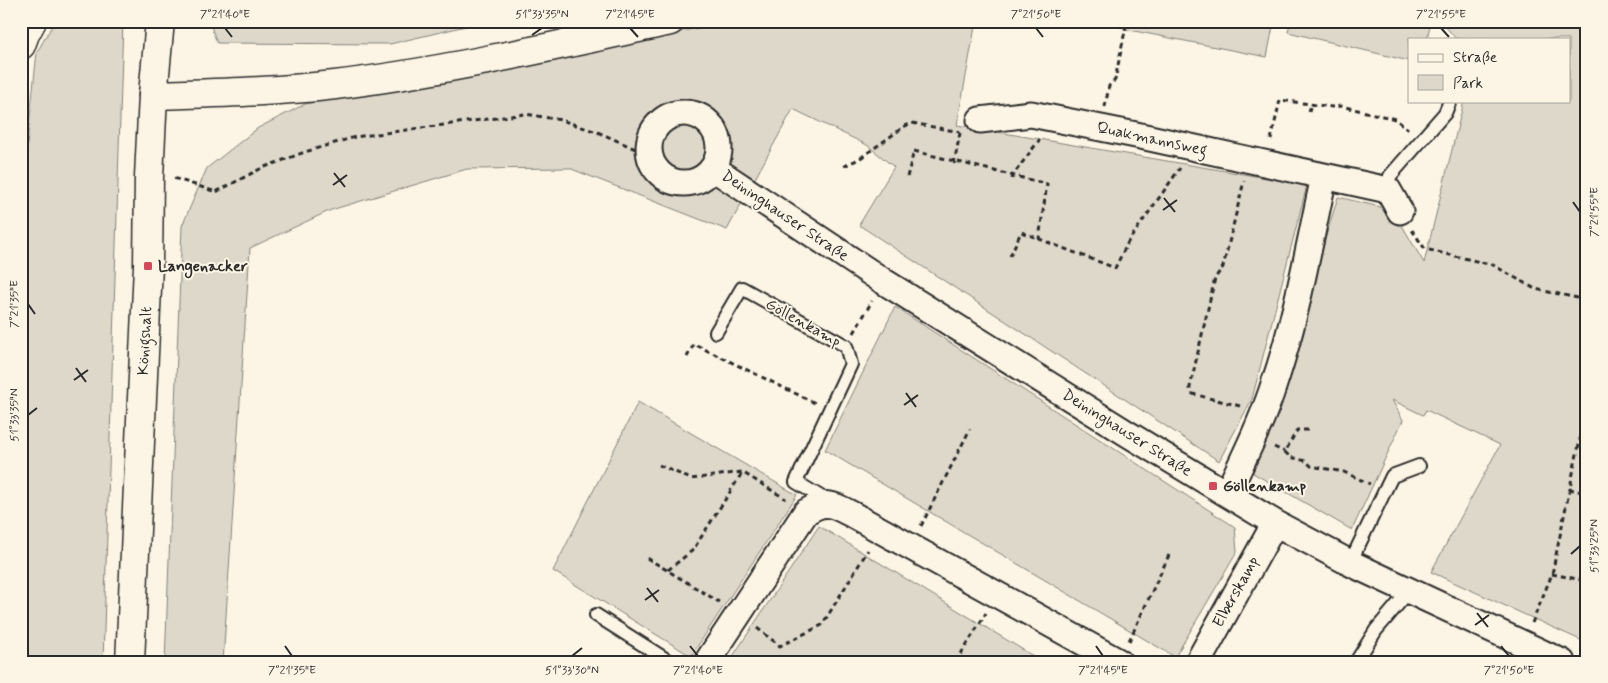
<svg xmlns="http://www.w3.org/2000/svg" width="1608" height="683" font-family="Mynerve,sans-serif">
	<rect width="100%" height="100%" fill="#fcf5e5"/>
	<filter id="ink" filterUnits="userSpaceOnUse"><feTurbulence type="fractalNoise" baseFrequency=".02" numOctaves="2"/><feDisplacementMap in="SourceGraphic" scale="10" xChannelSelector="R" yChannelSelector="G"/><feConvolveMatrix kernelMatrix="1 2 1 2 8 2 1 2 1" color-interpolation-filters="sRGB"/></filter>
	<g filter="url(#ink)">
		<path fill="#ded8ca" stroke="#84827a" d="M 55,21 L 123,21 L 103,662 L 21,662 L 21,201 L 37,52 Z
			M 209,21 L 487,21 L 390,44 L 217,43 Z
			M 735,21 L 991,21 L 975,27 L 957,125 L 1307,185 L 1252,399 L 1219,461 L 859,225 L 894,167 L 867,145 L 793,109 L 727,230 L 569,168 L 467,169 L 331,210 L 250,248 L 223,662 L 165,662 L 182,226 L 207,168 L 258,128 L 305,104 Z
			M 1104,21 L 1274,21 L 1267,57 L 1129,30 Z
			M 1283,21 L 1431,21 L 1427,39 L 1409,39 L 1409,61 L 1288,32 L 1290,23 Z
			M 1441,21 L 1587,21 L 1587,643 L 1431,572 L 1500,445 L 1426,410 L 1423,415 L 1392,400 L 1403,420 L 1352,530 L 1253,473 L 1338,197 L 1393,210 L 1424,263 L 1464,101 L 1569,101 L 1569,39 L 1456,39 Z
			M 895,307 L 1235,527 L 1237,552 L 1175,657 L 825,450 Z
			M 638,402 L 797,495 L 691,656 L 553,571 Z
			M 819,526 L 1043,662 L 729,662 Z"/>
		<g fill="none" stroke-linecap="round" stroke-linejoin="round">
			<g stroke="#2b2b2b" stroke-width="16">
				<path id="service" d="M 1388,190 L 1390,176 L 1445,113 L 1450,101
					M 716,332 L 742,288 L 846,346 L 851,364 L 796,482 L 829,502
					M 1350,563 L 1392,476 L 1419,466
					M 596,615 L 670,662
					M 1356,662 L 1376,630 L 1409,591"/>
			</g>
			<g stroke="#2b2b2b" stroke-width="29">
				<path id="minor" d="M649 148a35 35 0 1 1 70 0a35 35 0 1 1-70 0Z
					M 980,120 L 1031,114 L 1136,135 L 1388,190 L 1400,211
					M 713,168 L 883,281 L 1128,434 L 1275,523 L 1350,563 L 1562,662
					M 1227,494 C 1244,457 1263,420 1275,381 C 1297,316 1309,244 1324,177
					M 707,662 L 806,512 C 827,499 833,505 853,515 L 1119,662
					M 1198,662 L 1275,523"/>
			</g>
			<g stroke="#2b2b2b" stroke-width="31">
				<path id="secondary" d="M 130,662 L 148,266 L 149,177 L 153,95 L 160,21"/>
			</g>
			<g stroke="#2b2b2b" stroke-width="31">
				<path id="motorway" d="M 21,45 L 25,34 L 32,21
					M 153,95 C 214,93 275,92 335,85 C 448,71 559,45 670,21"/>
			</g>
			<path stroke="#2b2b2b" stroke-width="3" stroke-dasharray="5 4" stroke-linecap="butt" d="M 1105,107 L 1109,86 L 1115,80 L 1127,21
				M 1309,112 L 1311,104
				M 1271,140 L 1280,100 L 1332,107 L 1341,106 L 1395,119 L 1408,129
				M 954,164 L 960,133
				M 844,166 L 859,159 L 905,126 L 912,123 L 960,132
				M 907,177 L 914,151 L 1047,184 L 1039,239
				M 174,178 L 216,192 L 262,168 L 305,152 L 355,137 L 525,114 L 561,120 L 600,133 L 649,155
				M 1012,179 L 1013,175 L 1040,139
				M 1412,230 L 1425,249 L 1493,265 L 1535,289 L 1587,300
				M 1010,256 L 1021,232 L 1115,268 L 1128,242 L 1180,168
				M 854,333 L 872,301
				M 687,357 L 694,344 L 815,403
				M 1240,406 L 1193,394 L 1190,391 L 1190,387 L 1215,278 L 1223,267 L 1244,181
				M 1308,430 L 1297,430 L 1285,452 L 1290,457 L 1306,461 L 1311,466 L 1344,472 L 1370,484
				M 1274,447 L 1285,452
				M 659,465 L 691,479 L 742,472 L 786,499
				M 1569,489 L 1587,493
				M 921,526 L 970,429
				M 647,558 L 719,602
				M 668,570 L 693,550 L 742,473
				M 1552,574 L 1587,581
				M 1532,623 L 1552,574 L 1587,406
				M 757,628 L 780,646 L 822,625 L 868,550
				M 1129,641 L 1169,555
				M 956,662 L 986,613"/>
			<use href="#service" stroke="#fcf5e5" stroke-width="12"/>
			<use href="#minor" stroke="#fcf5e5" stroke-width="25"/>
			<use href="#secondary" stroke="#fcf5e5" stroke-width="28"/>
			<use href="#motorway" stroke="#fcf5e5" stroke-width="28"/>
		</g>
	</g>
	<path fill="none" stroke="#2b2b2b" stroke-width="2" d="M 225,28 L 232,37M 630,28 L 638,37M 1036,28 L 1043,37M 1441,28 L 1449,37M 532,35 L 542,28M 334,173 L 345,187M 333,185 L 347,175M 1164,198 L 1175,212M 1573,202 L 1580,212M 1163,210 L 1177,200M 28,304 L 35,314M 76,368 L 86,382M 74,380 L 88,370M 906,393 L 916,407M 904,405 L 918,395M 28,415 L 37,408M 1571,554 L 1580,546M 647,588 L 658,602M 645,600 L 659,590M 1477,613 L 1488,627M 1475,625 L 1489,615M 285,646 L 292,656M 690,646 L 698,656M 1096,646 L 1103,656M 1501,646 L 1509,656M 572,656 L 582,648"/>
	<g fill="#d1495b" stroke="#fcf5e5" stroke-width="2">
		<rect x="143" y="261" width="10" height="10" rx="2.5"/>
		<rect x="1208" y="481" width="10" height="10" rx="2.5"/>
	</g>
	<g text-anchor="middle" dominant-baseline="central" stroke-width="4" stroke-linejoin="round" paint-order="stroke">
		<g font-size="16" fill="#2b2b2b" stroke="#fcf5e5">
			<text transform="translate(1152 139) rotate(12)">Quakmannsweg</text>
			<text transform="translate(785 216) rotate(34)">Deininghauser Straße</text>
			<text transform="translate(803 323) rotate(29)">Göllenkamp</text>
			<text transform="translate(145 341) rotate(-87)">Königshalt</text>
			<text transform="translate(1127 433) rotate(32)">Deininghauser Straße</text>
			<text transform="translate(1236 592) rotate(-61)">Elberskamp</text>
		</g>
		<g font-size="16" font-weight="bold" fill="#2b2b2b" stroke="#fcf5e5" text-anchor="start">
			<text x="158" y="266">Langenacker</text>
			<text x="1223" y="486">Göllenkamp</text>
		</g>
	</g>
	<rect width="1608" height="683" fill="none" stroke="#fcf5e5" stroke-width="55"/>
	<rect x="1408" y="38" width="162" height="65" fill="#fcf5e5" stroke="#a8a49b"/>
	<rect x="1418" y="54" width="25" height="8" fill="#fcf5e5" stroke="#a8a49b"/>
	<text x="1453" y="62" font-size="15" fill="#2b2b2b">Straße</text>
	<rect x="1418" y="75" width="25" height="15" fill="#ded8ca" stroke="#a8a49b"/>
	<text x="1453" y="88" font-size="15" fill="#2b2b2b">Park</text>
	<rect x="28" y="28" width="1552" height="628" fill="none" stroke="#2b2b2b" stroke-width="2"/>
	<g font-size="12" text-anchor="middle" fill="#2b2b2b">
		<text x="225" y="18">7°21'40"E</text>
		<text x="542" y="18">51°33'35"N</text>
		<text x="630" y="18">7°21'45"E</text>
		<text x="1036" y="18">7°21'50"E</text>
		<text x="1441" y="18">7°21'55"E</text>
		<text transform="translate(1594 212) rotate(-90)" y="4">7°21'55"E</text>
		<text transform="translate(14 304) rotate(-90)" y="4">7°21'35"E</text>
		<text transform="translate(14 415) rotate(-90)" y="4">51°33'35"N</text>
		<text transform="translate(1594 546) rotate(-90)" y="4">51°33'25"N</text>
		<text x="292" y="674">7°21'35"E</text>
		<text x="572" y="674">51°33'30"N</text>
		<text x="698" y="674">7°21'40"E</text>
		<text x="1103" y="674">7°21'45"E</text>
		<text x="1509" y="674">7°21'50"E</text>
	</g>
</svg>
